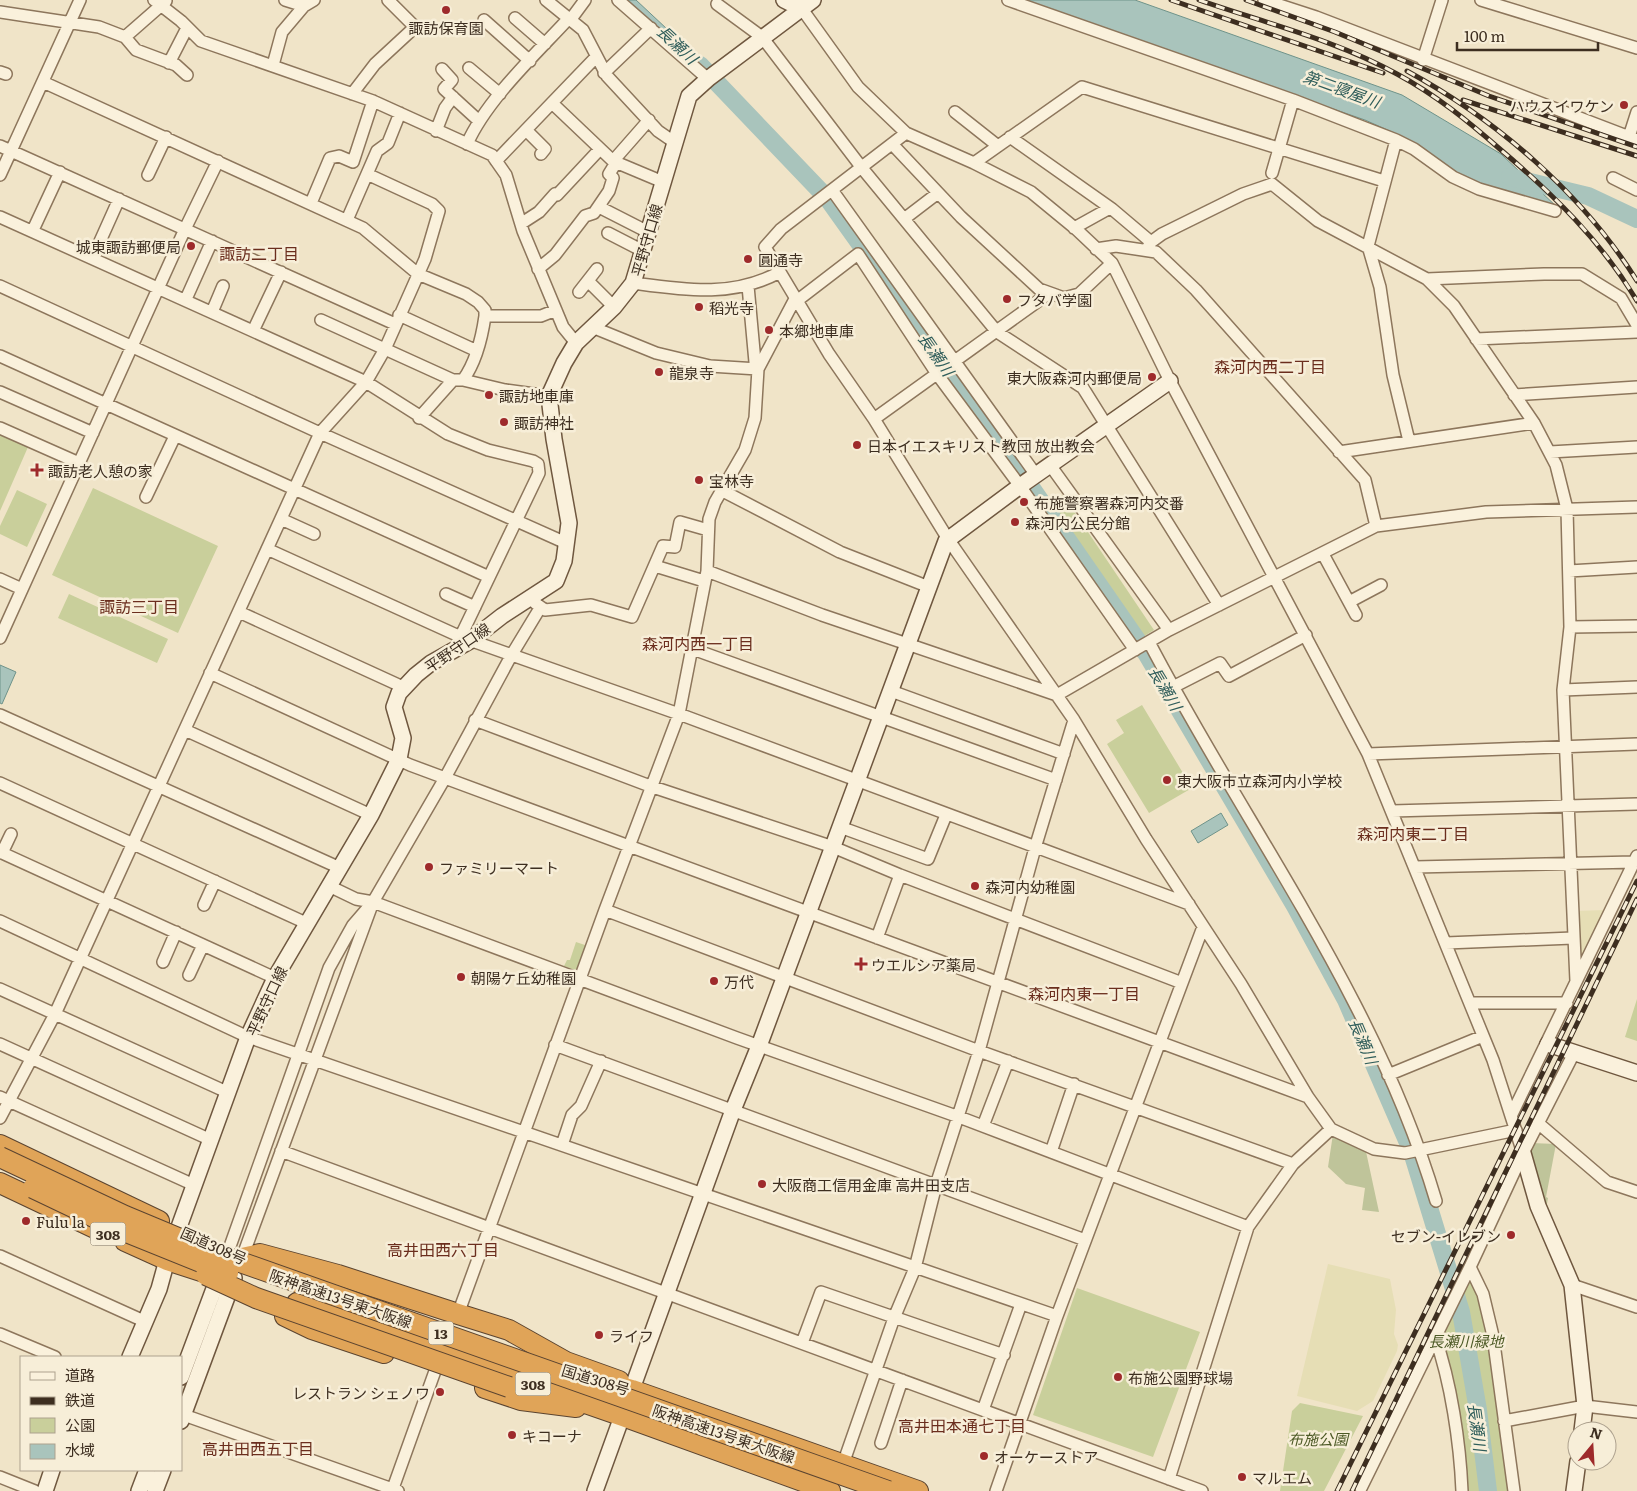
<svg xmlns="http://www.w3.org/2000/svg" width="1637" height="1491" font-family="Literata,'Noto Sans JP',serif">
	<rect width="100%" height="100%" fill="#f0e4c8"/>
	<path fill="#e6deb5" d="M 1606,910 L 1581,967 L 1575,911 Z
		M 1328,1264 L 1390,1279 L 1396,1310 L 1394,1334 L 1398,1345 L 1397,1351 L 1373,1401 L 1357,1411 L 1297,1396 Z"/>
	<path fill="#c9cf9b" d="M 0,434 L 28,447 L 0,511 Z
		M 93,488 L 218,546 L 178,633 L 52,575 Z
		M 17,490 L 47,504 L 27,547 L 0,534 L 0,526 Z
		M 1063,495 L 1154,630 L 1141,638 L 1051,503 Z
		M 69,594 L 168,639 L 157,663 L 58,618 Z
		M 1142,705 L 1192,788 L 1149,813 L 1107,744 L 1124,733 L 1116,720 Z
		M 576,942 L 588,946 L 581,967 L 575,970 L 564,966 L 567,960 L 570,960 Z
		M 1637,999 L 1637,1041 L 1625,1037 Z
		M 1470,1276 C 1498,1333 1502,1427 1511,1491 L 1465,1491 L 1449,1363 L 1441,1335 Z
		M 1077,1288 L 1200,1332 L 1153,1457 L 1033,1415 Z
		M 1300,1403 L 1363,1416 L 1324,1491 L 1280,1491 L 1292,1411 Z"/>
	<path fill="#bfc49a" d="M 1333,1134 L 1365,1147 L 1379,1212 L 1362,1210 L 1365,1188 L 1346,1184 L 1328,1167 Z
		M 1531,1143 L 1556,1144 L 1546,1197 L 1548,1198 L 1546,1209 L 1527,1150 Z"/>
	<path fill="#a9c4bc" stroke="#6f938a" d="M 625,0 L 636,0 L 713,72 L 713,80 Z
		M 1018,0 L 1135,0 L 1402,95 L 1501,154 L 1558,208 L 1487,189 L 1461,175 L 1401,136 L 1365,120 Z
		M 0,665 L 16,672 L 2,704 L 0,703 Z
		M 1221,813 L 1228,825 L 1198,843 L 1191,831 Z"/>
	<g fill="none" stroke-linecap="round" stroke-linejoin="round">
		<path stroke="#a9c4bc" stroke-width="18" d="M 700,65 L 828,199 L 945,363 L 1146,653 L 1295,906 L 1346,1000 L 1412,1152 L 1461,1312 L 1478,1410 L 1488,1491
			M 1510,177 L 1588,196 L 1637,219"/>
		<g stroke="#8d765c" stroke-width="14">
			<path id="street" d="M 154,0 L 181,21 L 201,41 L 373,101 L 492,155 L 506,175 L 523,231 L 563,327 L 576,343
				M 285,0 L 304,6
				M 546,0 L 583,30 L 607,76 L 658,131 L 674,142
				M 618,0 L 708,79
				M 1008,0 L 1293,100 L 1396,140 L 1414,149 L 1453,177 L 1479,189 L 1555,211
				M 1264,0 L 1316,17 L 1637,140
				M 1481,0 L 1637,48
				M 717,4 L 762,37 L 862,168 L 997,332 L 1083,388 L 1219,605
				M 802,9 L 858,87 L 906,133 L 974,163 L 1031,192 L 1076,229 L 1112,263 L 1170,381 L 1368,754 L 1493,1060 L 1523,1153
				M 0,12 L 99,27 L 125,37 L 136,50 L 176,65 L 187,75
				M 515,18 L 545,44
				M 571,19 L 585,0
				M 484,20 L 530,61
				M 125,37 L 166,1
				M 1423,60 L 1442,0
				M 169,63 L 187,28
				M 273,65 L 282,32 L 304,6 L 314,0
				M 469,68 L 500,94
				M 442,69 L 452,80 L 444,89 L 479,121
				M 0,72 L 6,74
				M 604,73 L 651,28
				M 43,82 L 363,228 L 418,274 L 466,294 L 478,302 L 485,310 L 485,316 C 482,337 476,362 463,380 L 453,380 L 419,418
				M 352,94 L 375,64 L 415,27 L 388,0
				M 552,103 L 613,161 L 663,182
				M 955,112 L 998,146
				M 526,130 L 545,149 L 541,154
				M 436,131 L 445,108 L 453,97
				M 906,133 L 781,229 L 765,247 L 829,354 L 874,419 L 948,539 L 1074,720 L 1146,839 L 1241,984 L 1308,1097 L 1331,1129 L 1374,1149 L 1405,1153 L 1516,1130
				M 1010,137 L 1112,209 L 1151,242
				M 1629,137 L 1637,112
				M 1396,140 L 1368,246 L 1380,287 L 1393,375 L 1409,441
				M 467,144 C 487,99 536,54 570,17
				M 893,145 L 961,217 L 1039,289 L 1064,298 L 1079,294 L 1112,263
				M 0,146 L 395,324
				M 496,161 L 596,57
				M 613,161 L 649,120
				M 974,163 L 1082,87 L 1384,181
				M 1272,173 L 1293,100
				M 0,175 L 80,0
				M 148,175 L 166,137
				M 1613,178 L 1637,190
				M 1272,184 L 1318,221 L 1427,279 L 1454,306 L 1534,423 L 1556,465 L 1567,509 L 1570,627 L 1563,690 L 1576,981
				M 832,190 L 1036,475
				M 311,203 L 330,158 L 339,156 L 353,162 L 373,101
				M 599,207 L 648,232
				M 0,217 L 366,382 L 448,434 L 488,450 L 533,461 L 538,464 L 539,473 L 458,642
				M 904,219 L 938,193
				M 347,220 L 377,151 L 388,143 L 400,113
				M 522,223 L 539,212 L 555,194 L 557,195 L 600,149
				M 1074,228 L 1110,208
				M 33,230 L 60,172
				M 608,233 L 643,251
				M 1148,247 L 1151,242 L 1162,234 L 1243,194 L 1272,184
				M 1096,249 L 1116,246 L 1156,252 L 1196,290 L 1365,480 L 1376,526
				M 93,257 L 119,199
				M 538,269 L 555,255 L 585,216 L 594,213 L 609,191 L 613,178 L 609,174 L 617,161
				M 1427,279 L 1544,274 L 1582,274 L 1621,298 L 1637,325
				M 588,281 L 614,307
				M 633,283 C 685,290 732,298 780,272
				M 0,286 L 320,433 L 566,543
				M 748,286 L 755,362 L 758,369
				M 579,292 L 597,269
				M 186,299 L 212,241
				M 798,300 L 858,254 L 937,374 L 1020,486 L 1135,650
				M 212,312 L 223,286
				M 399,315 L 477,351
				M 485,316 L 541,316 L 556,310
				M 321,320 L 453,380
				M 592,327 L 656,353 L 710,366 L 758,369
				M 253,331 L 281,272
				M 1476,339 L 1637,332
				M 0,356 L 489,577
				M 463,380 L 505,390 L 549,396
				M 0,392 L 93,433
				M 1514,395 L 1637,387
				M 874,419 L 1048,294
				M 0,428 L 79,463
				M 1339,452 L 1534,423
				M 1550,452 L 1637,447
				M 1050,465 L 1169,630
				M 721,490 L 840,552 L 929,587
				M 146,497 L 175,436
				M 281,519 L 314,534
				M 267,549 L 461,637 L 679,714 L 1189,904
				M 1323,554 L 1356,615
				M 655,566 L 704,581
				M 707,571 L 822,615 L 1057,695 L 1169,630 L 1376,526 L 1486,512 L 1637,507
				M 1569,571 L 1637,567
				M 0,579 L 22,589
				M 446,594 L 475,607
				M 1349,602 L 1381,585
				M 535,603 L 545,610 L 591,605 L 632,617 L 663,546 L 675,547 L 680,522 L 708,530
				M 239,612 L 403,687
				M 1570,627 L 1637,626
				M 0,638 L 185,229 L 218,161
				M 1149,642 C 1246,828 1376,998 1436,1201
				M 690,648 L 1056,780
				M 210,673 L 410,765 L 445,778 L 1308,1097
				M 1173,687 L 1220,663 L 1229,676 L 1306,635
				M 1563,690 L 1637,687
				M 891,691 L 1064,754
				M 0,715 L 340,868
				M 475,720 L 650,786 L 833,847 L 900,875 L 1182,983
				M 185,730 L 371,815
				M 1368,754 L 1637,744
				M 0,783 L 306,923
				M 1392,811 L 1637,804
				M 840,827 L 928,859 L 946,815
				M 0,852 L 275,978
				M 2,853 L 11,834
				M 1415,867 L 1634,862
				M 329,886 L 356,899 L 373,902 L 737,1038 L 959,1117 L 1248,1227
				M 204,905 L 215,881
				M 605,910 L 979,1051 L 1293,1164
				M 0,921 L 248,1037 L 1057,1316
				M 877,938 L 900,875
				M 1446,943 L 1573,938
				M 163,962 L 176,932
				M 189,975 L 203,945
				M 0,989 L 229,1093
				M 1470,1003 L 1567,1003
				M 0,1044 L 211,1140
				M 555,1045 L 1085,1240
				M 1388,1075 L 1483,1036
				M 0,1097 L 194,1185
				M 1511,1116 L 1637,856
				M 0,1118 L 55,1014 L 320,433 L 366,382 L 385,349 L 425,259 L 439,211 L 432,204 L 367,174
				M 1538,1123 L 1607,1182 L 1637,1192
				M 983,1126 L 1008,1061
				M 562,1145 L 572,1115 L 581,1106 L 601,1061
				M 281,1151 L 1202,1491
				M 1051,1152 L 1074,1084
				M 228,1252 L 329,968 L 353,925 L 372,903
				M 0,1256 L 146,1322
				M 242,1258 L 373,902 L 445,778 L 511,656 L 540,608
				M 1470,1267 L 1483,1294 L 1493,1336 L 1514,1491
				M 1572,1285 L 1637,1307
				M 458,1314 L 605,910 L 679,714 L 707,571 L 709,519 L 715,502 L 745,450 L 755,418 L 758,369 L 796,297
				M 0,1334 L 55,1357
				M 1435,1337 C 1451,1382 1460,1443 1462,1491
				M 802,1343 L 821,1292 L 1004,1355
				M 983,1410 L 1021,1304
				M 181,1414 L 398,1491
				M 1504,1421 L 1585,1406 L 1637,1412
				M 881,1443 L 902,1380
				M 843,1464 L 894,1318 L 915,1268 L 936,1185 L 979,1051 L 1035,848 L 1074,720
				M 0,1477 L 35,1491
				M 1169,1479 L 1248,1227 L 1293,1164 L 1331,1129
				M 1361,1488 L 1470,1267 L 1523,1153 L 1574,1053
				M 392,1491 L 435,1371
				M 996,1491 L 1057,1316 L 1203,927"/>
		</g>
		<g stroke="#6f573f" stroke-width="18">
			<path id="secondary" d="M 784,0 L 802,9
				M 1548,1044 L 1637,1073
				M 1523,1153 L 1538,1206 L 1572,1285 L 1585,1406 L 1582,1431
				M 130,1357 L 159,1289 L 167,1260 L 248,1037 L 275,978 L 371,815 L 399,759 L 403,738 L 394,707 L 399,693 L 416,675 L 431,663 L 470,641 L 502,616 L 556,581 L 564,561 L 569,523 L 554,439 L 549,396 L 564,363 L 576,343 L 614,307 L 633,283 L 689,96 L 709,78 L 813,0
				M 181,1377 L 221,1270
				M 181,1421 L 234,1278
				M 45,1491 L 52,1470
				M 139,1491 L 147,1470
				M 155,1491 L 163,1470
				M 595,1491 L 733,1110 L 759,1046 L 946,541 L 1020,486 L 1170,381
				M 1574,1491 L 1578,1461"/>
		</g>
		<g stroke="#5b4430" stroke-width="22">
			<path id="highway" d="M 0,1145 L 159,1221
				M 0,1183 L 97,1229
				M 125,1241 L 167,1260 L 201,1271
				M 242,1258 L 260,1254 L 338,1275 L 458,1314 L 509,1330 L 566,1362 L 619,1381
				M 297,1303 L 623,1416 L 830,1491
				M 285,1316 L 312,1329 L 384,1353
				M 604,1382 L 632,1390 L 918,1491
				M 485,1388 L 521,1400 L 576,1407"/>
		</g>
		<use href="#street" stroke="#faf1dc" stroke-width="11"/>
		<use href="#secondary" stroke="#faf1dc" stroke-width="15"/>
		<use href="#highway" stroke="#e0a458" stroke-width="20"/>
		<g stroke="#3d2e20" stroke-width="5">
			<path id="rail" d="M 1171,0 L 1383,73
				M 1199,0 C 1265,23 1336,40 1397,74 C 1436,95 1468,121 1501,150 C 1553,194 1602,242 1637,301
				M 1246,0 L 1335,32 L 1489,96 L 1637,147
				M 1407,71 C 1497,120 1583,194 1637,281
				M 1463,100 L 1637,156
				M 1337,1491 L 1637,881
				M 1352,1491 L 1637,899"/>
		</g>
		<use href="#rail" stroke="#f7eed8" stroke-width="3" stroke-dasharray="9" stroke-linecap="butt"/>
		<g stroke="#5b4430" stroke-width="22" stroke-linecap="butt">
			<path id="highway-bridge" d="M 0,1157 L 125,1216 L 209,1251 L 888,1491
				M 33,1188 L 119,1229 L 228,1273
				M 206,1275 L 256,1298 L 509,1387"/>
		</g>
		<use href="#highway-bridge" stroke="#e0a458" stroke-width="20"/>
	</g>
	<g fill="#9e2a2b" stroke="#f7eed8" stroke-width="2">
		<circle cx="446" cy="10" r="5"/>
		<circle cx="1624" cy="105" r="5"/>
		<circle cx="191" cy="246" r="5"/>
		<circle cx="748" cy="259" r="5"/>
		<circle cx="1007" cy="299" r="5"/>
		<circle cx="699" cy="307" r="5"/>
		<circle cx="769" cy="330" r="5"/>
		<circle cx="659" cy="372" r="5"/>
		<circle cx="1152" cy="377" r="5"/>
		<circle cx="489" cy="395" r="5"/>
		<circle cx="504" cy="422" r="5"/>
		<circle cx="857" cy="445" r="5"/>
		<path d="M34.5 462.5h5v5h5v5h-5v5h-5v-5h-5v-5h5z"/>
		<circle cx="699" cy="480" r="5"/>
		<circle cx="1024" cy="502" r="5"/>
		<circle cx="1015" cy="522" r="5"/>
		<circle cx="1167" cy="780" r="5"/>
		<circle cx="429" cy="867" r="5"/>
		<circle cx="975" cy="886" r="5"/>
		<path d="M858.5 956.5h5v5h5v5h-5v5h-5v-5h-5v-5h5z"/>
		<circle cx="461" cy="977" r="5"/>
		<circle cx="714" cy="981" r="5"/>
		<circle cx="762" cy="1184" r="5"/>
		<circle cx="26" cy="1221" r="5"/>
		<circle cx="1511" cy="1235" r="5"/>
		<circle cx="599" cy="1335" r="5"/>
		<circle cx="1118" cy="1377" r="5"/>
		<circle cx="440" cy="1392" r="5"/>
		<circle cx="512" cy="1435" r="5"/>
		<circle cx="984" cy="1456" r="5"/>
		<circle cx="1242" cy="1477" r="5"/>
	</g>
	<g text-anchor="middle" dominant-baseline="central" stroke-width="5" stroke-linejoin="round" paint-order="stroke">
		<g fill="#f7eed8" stroke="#756857" stroke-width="1">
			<rect x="90.5" y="1222.5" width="35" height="23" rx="4"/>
			<rect x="428.5" y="1321.5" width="25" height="23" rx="4"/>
			<rect x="515.5" y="1372.5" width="35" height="23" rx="4"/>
		</g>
		<g font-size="14" font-weight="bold" fill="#3d2e20">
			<text x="108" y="1234">308</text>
			<text x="441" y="1333">13</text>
			<text x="533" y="1384">308</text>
		</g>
		<g font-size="15" fill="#3d2e20" stroke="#f7eed8" text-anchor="start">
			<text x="446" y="27" text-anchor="middle">諏訪保育園</text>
			<text x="1614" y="105" text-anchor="end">ハウスイワケン</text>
			<text x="181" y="246" text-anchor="end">城東諏訪郵便局</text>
			<text x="758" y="259">圓通寺</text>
			<text x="1017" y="299">フタバ学園</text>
			<text x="709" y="307">稻光寺</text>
			<text x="779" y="330">本郷地車庫</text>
			<text x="669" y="372">龍泉寺</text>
			<text x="1142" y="377" text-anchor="end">東大阪森河内郵便局</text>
			<text x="499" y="395">諏訪地車庫</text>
			<text x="514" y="422">諏訪神社</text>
			<text x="867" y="445">日本イエスキリスト教団 放出教会</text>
			<text x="48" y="470">諏訪老人憩の家</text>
			<text x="709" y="480">宝林寺</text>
			<text x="1034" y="502">布施警察署森河内交番</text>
			<text x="1025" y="522">森河内公民分館</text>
			<text x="1177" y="780">東大阪市立森河内小学校</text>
			<text x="439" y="867">ファミリーマート</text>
			<text x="985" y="886">森河内幼稚園</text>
			<text x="871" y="964">ウエルシア薬局</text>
			<text x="471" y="977">朝陽ケ丘幼稚園</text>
			<text x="724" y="981">万代</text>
			<text x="772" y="1184">大阪商工信用金庫 高井田支店</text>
			<text x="36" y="1221">Fulu la</text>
			<text x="1501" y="1235" text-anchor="end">セブン-イレブン</text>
			<text x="609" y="1335">ライフ</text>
			<text x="1128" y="1377">布施公園野球場</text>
			<text x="430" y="1392" text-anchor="end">レストラン シェノワ</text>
			<text x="522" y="1435">キコーナ</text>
			<text x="994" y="1456">オーケーストア</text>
			<text x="1252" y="1477">マルエム</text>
		</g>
		<g font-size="15" fill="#3d2e20" stroke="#f7eed8">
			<text transform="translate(646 240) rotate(-74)">平野守口線</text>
			<text transform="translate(457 647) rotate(-34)">平野守口線</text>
			<text transform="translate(266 1001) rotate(-65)">平野守口線</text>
			<text transform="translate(214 1245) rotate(24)">国道308号</text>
			<text transform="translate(341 1298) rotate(19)">阪神高速13号東大阪線</text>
			<text transform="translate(596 1379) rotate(17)">国道308号</text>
			<text transform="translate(724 1433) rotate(19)">阪神高速13号東大阪線</text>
		</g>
		<g font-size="15" font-style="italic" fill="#4d5a26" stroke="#f7eed8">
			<text x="1466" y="1340">長瀬川緑地</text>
			<text x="1318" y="1438">布施公園</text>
		</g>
		<g font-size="16" font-style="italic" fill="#2f5d5a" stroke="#f7eed8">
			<text transform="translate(678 44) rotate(43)">長瀬川</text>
			<text transform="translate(1342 88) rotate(20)">第二寝屋川</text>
			<text transform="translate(937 354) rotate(55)">長瀬川</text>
			<text transform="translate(1166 688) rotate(59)">長瀬川</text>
			<text transform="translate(1364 1041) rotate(67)">長瀬川</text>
			<text transform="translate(1478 1427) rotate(82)">長瀬川</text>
		</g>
		<g font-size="16" fill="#6b2e1e" stroke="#f7eed8">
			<text x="259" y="253">諏訪二丁目</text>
			<text x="1270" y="366">森河内西二丁目</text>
			<text x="139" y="606">諏訪三丁目</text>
			<text x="698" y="643">森河内西一丁目</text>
			<text x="1413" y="833">森河内東二丁目</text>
			<text x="1084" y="993">森河内東一丁目</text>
			<text x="443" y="1249">高井田西六丁目</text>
			<text x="962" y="1425">高井田本通七丁目</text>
			<text x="258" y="1448">高井田西五丁目</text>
		</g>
	</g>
	<rect x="20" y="1356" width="162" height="115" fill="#f7eed8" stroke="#ada18e"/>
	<rect x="30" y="1372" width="25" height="8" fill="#faf1dc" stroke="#ada18e"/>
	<text x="65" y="1381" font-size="15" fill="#3d2e20">道路</text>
	<rect x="30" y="1397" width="25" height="8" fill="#3d2e20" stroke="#ada18e"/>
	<text x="65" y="1406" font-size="15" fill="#3d2e20">鉄道</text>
	<rect x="30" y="1418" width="25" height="15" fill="#c9cf9b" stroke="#ada18e"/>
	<text x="65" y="1431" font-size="15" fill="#3d2e20">公園</text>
	<rect x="30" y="1444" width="25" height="15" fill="#a9c4bc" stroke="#ada18e"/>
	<text x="65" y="1456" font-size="15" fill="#3d2e20">水域</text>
	<g transform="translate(1592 1446) rotate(18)"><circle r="24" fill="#f7eed8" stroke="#ada18e"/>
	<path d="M0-4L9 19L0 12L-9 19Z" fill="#9e2a2b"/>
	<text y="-8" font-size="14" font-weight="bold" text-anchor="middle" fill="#3d2e20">N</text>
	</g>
	<path d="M1457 42v8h141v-8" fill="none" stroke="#3d2e20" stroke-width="2.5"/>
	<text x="1464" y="42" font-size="15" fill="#3d2e20" stroke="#f7eed8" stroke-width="4" paint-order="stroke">100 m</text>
</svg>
